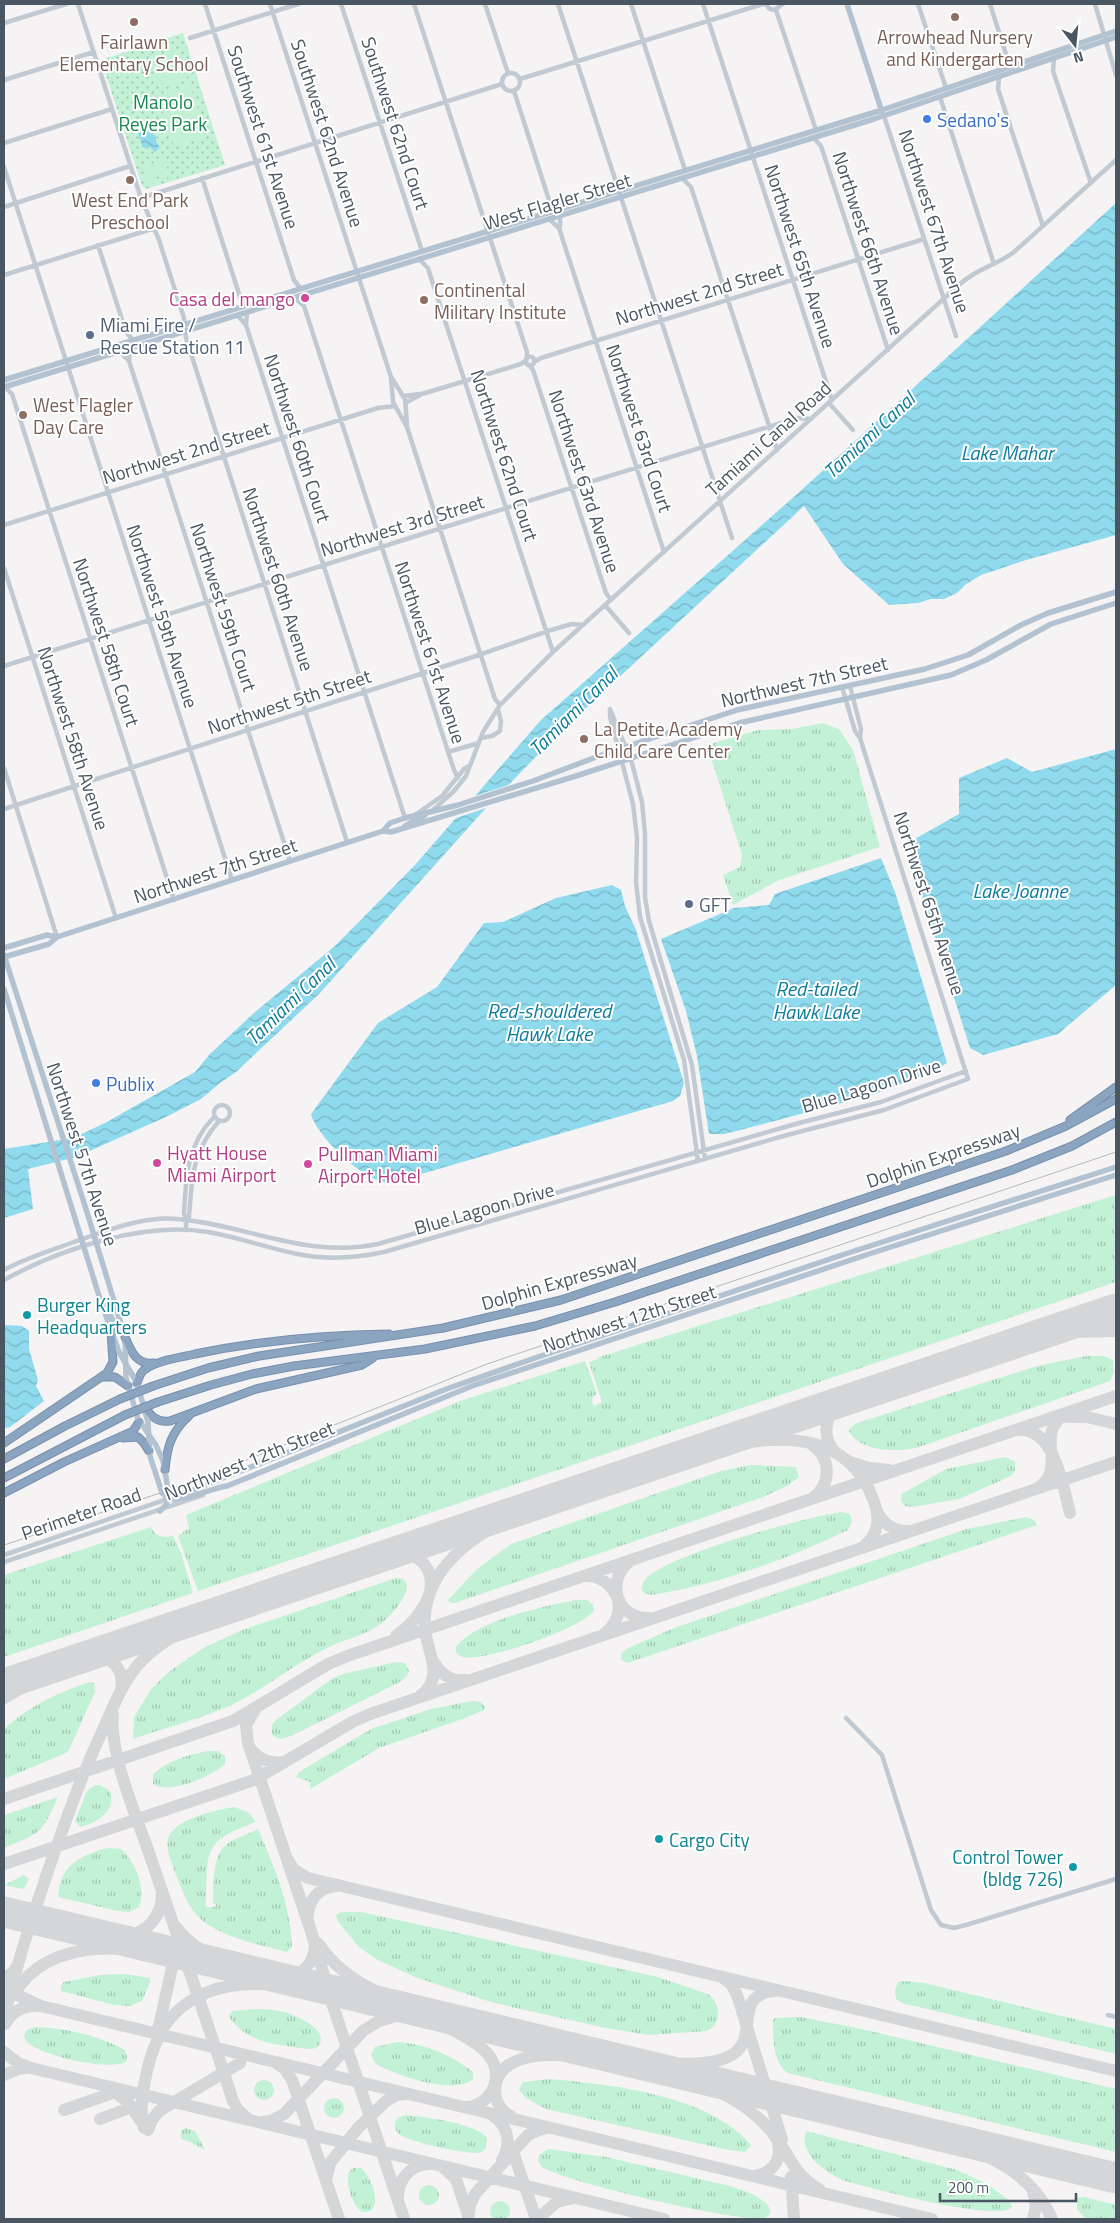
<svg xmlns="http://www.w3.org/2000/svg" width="1120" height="2223" font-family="'Titillium Web',sans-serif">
<defs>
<pattern id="grass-tufts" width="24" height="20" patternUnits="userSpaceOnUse" patternTransform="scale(1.25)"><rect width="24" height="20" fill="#c3f1d5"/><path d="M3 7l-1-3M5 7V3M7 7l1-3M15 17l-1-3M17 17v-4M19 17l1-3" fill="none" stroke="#a0c6b0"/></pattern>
<pattern id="park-dots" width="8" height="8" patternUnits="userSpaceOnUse" patternTransform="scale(1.25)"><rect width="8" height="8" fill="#c3f1d5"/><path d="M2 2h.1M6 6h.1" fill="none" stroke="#a0c6b0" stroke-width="1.8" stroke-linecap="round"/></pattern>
<pattern id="water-waves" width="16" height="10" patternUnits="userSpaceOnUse" patternTransform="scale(1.25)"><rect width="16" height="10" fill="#90daee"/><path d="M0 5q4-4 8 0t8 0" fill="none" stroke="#78b4c4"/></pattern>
</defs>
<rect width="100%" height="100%" fill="#f5f3f3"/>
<path fill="url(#grass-tufts)" d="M823,723L839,729L853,750L880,847L779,880L733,905L723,875L740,867L742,855L707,745L758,730L792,729Z
M1116,1195V1282L198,1591L178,1536L189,1528L186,1515L460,1401L585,1361L597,1394L593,1396L592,1402L594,1406L602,1402L589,1362L599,1359L596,1358Z
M1086,1356H1104L1113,1360L1114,1372L1110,1381L916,1448C896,1452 860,1452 849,1431L851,1427L857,1423L1037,1366Z
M1006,1457L1015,1462V1470L1011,1476L959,1499L912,1507L905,1506L901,1501L902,1494L946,1469Z
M750,1465L796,1467L799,1477L787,1486L763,1497L455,1603H451L448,1600L477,1569L511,1544L721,1471Z
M842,1512L850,1514L852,1522L848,1530C786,1560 719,1584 651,1595L644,1593L641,1588C642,1587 643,1582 644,1581C661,1556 809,1516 842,1512Z
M1026,1517L1034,1520L1037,1525L628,1663L621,1660V1654L626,1649L674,1628L967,1529Z
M151,1527C155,1537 164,1538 173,1536L181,1553L193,1593L4,1657V1575Z
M396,1578H402C417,1587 393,1613 384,1621C368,1635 348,1638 329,1647C292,1665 259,1694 220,1710C192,1721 162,1729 133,1739L134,1717L151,1689L170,1671L205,1647L242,1630Z
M575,1600H587L593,1605L594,1611C580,1629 485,1662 463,1657C462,1657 457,1653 456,1653V1647C477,1620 542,1607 575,1600Z
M396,1662L405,1663L409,1671L406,1677L398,1683L291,1736L280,1739L272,1735V1725L276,1720L333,1678L343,1674Z
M89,1682L94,1683L95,1692L69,1750L66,1753L4,1779V1729C29,1706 57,1693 89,1682Z
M472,1701L481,1702L485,1707L484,1710L465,1718L379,1748L310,1789V1782L296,1777L299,1772L371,1729L431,1709Z
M208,1751H218L225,1756V1764C211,1777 169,1795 153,1784V1774C168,1760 189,1755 208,1751Z
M95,1785H100L110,1791C117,1810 97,1823 80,1827L75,1821L87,1791Z
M58,1797C41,1835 42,1832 4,1848V1815Z
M235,1807L249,1813L256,1822C200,1842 208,1852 206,1907H215L216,1904L213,1903C214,1886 211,1856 227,1844C235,1838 249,1834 258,1829C274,1866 291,1906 292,1947L287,1952C260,1945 230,1939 207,1924C192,1914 184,1896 178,1880C174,1868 165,1852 168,1839C172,1820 217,1809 235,1807Z
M108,1848L121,1849C136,1863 146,1887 139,1907L129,1912L118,1911L58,1897C60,1865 80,1855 108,1848Z
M24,1875L29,1879L25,1887L22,1889L4,1885Z
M341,1912H361L658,1977L710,1995C721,2007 722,2023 707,2031L649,2035L606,2028L494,2003L415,1977L376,1959L359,1947L337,1920L336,1915Z
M124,1974L150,1978V1982L142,2001L130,2006L114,2005L61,1991V1986L64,1982L100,1975Z
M905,1981L924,1983L1116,2029V2054L902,2003L896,1999L895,1990L898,1982Z
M255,2009C270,2009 284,2010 297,2017C306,2021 327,2032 319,2045C317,2048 313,2049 309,2049C280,2045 248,2044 230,2018L229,2015L233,2011Z
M800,2017L857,2028L1116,2089V2152L788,2073C773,2064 773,2036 773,2020L775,2018Z
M35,2027C65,2028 98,2035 125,2050L127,2057L126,2062C109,2071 41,2056 27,2042C26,2041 24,2036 24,2035L27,2030Z
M397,2042C426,2044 450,2054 473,2072V2079C454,2096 394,2075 375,2063L371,2055L375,2047Z
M549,2079C610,2084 709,2095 751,2145L745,2152L729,2150L546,2109L526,2098L519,2090L523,2082Z
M254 2090a10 10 0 1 1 20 0a10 10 0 1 1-20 0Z
M324 2108a10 10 0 1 1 20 0a10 10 0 1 1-20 0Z
M406,2115C424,2117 476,2123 487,2138L486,2148C483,2151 481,2153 476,2153C463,2153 405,2142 397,2132C393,2127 395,2122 398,2118Z
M185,2128L195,2131L205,2150L188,2141L181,2139V2131Z
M806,2131L957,2170L987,2184L1010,2201L1012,2207C998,2223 871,2188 845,2181C827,2173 798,2155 806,2131Z
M548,2149L606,2157L730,2186C744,2191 763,2196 770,2209C770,2213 770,2216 765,2218C740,2223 568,2183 542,2167L538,2161L539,2155Z
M353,2168H361C372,2176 386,2215 362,2212C352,2205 345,2182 349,2172Z
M419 2195a10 10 0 1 1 20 0a10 10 0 1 1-20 0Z
M1084,2197L1116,2205V2219H1086L1077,2209V2198Z
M490 2211a10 10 0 1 1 20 0a10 10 0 1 1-20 0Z"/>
<path fill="url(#park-dots)" d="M183,33L225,165L146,189L142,186L101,60Z"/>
<path fill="#c3f1d5" d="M178,50L188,80L171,85L161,83L154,75L149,60Z
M190,85L207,136L174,147L157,95Z
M164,159L170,177L160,181L154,162Z
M152,163L158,182L148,185L142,166Z"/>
<path fill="url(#water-waves)" d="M144,130L156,136V142L160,147L155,152L150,147L143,148L138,133Z
M1116,203V535L1026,560L981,575L965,585L957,593L944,599H931L918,603L889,605L843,564L804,506L560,732L486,808L319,994L236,1072L220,1083L201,1099L168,1116L76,1157L28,1169L33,1209L4,1218V1149L73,1138L105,1123L195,1072L210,1054L255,1012L335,946L415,865L541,720L796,495Z
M1116,749V985L1058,1034L983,1055L970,1048L910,858L913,840L959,814V778L1007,758L1032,772Z
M881,858L895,892L947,1063L930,1073L872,1095L725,1134H709L697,1056L686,1011L661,939L734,908L769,905L775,894Z
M612,885L621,890L625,906L636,930L684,1083L680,1096L673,1101L397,1181C393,1181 389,1182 385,1182C363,1180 316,1135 311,1114L378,1023L437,987L484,923L503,922L556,898Z
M4,1325L22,1326L29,1331V1349L38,1380L36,1386L44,1401L10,1427L4,1428Z"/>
<path fill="#f5f3f3" d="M512,784L492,806L453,819L471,797Z"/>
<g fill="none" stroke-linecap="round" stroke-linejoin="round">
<path stroke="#d5d6d8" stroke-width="12" d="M968,1358L1071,1332L1116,1331
M1067,1417H1087L1116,1424
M1020,1430C1055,1429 1063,1487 1070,1513
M812,1445C832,1458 831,1484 813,1498
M836,1453C823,1440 823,1419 837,1407C842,1402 851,1399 858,1396
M850,1462L869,1468L889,1470
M647,1467C717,1448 837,1403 873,1499C880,1517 880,1534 863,1547
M1038,1488C1069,1467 1033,1435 1065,1414
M877,1511C883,1524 894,1531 908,1531
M388,1554C402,1552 415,1553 424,1564C444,1589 416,1622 396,1636
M629,1562C605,1581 617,1620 650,1618
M586,1576C600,1576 611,1584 617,1597
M604,1634C616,1625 621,1614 618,1599
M92,1657C113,1657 125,1669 121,1690
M433,1661C440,1673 450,1682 465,1680
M420,1696C446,1677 427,1653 425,1629C423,1606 431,1583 446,1565C482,1521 543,1506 593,1486
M4,1698L35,1680L140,1638
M255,1710L246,1725L248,1743L311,1931L333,2006L404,2219
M113,1714C109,1753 136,1815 149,1853C177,1935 206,2018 233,2101L238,2110L248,2119
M250,1748C259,1760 270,1764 285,1762
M4,1799L233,1721L328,1664L350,1655L1116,1396
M288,1860L294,1870L308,1878L1116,2071
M4,1864L254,1780L354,1721L373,1713L1116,1462
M308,1917C308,1900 319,1887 336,1886
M177,1928C204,1964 255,1969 296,1981
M111,1938C139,1938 161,1924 162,1894
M318,1943C356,2001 431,2008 491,2028
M284,1977C302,1975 314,1964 315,1945
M723,1978L731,1984L737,1995L782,2139
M4,1979L12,1973L18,1965
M4,1989L41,2006L932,2219
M14,1994C58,1921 167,1955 233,1967
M4,2020C15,1967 33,1916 50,1865C66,1820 81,1777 101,1734C114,1706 124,1675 149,1654C187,1621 239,1607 285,1589
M5,2024C12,2012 23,2005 37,2006
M158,2030L176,1950
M562,2045L586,2050
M4,2052L18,2063L31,2068L664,2219
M648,2061C672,2064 719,2069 738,2050C756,2032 735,1994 774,1991
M276,2063L285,2069L292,2080L339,2219
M4,2075L18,2069L27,2068
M112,2090L129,2103L140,2120
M64,2110L121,2090
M492,2115C508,2125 512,2144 502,2160
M512,2117C502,2112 495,2102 495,2090C497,2042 579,2056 610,2060C622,2062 636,2063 647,2066C691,2079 740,2094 770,2130C790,2153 791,2173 820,2190
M100,2119L132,2107
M263,2122L271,2121L284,2114L363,2031L379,2021L406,2013
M900,2126C956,2144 1027,2159 1052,2219
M144,2128C137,2104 148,2059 159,2036C172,2008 200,1991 230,1986C290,1975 441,2010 485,2051C506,2071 495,2104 467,2107
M148,2130L152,2120L159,2111L240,2063
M511,2146L536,2219
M443,2167L456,2179L468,2215
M754,2176C772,2174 782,2160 778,2143
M791,2177L794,2219
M326,2180L330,2163L358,2128L386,2101L397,2095L406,2094
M398,2198C398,2179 410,2165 429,2164
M468,2219L470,2205L475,2194L528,2135L539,2130L548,2128
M537,2219L557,2202L573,2198
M1033,2219L1036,2206L1033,2191"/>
<path stroke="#d5d6d8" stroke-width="31" d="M4,1684L1116,1309
M4,1912L1116,2178"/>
<g stroke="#7690ad" stroke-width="9">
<path id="highway" d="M1070,1120L1116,1087
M125,1337C131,1351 136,1365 154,1363
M102,1377H115L128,1386
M137,1383C139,1378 140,1373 144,1370C158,1360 179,1358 195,1354C261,1340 322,1335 389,1334
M153,1386L208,1368L259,1356L443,1328L561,1300L1006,1151L1066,1126L1116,1099
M158,1402L211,1385L252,1374L294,1366L425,1349L535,1326L615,1302L1012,1170L1072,1146L1116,1122
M144,1406C151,1416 157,1423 170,1421L256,1389L362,1365L373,1358
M123,1438L138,1437L144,1443L149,1451
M4,1443L107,1373L113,1362L111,1331
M4,1459L65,1426L120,1399
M165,1470C167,1447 171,1432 189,1416
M4,1478L125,1415
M4,1493L64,1462L133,1431L139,1422"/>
</g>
<path stroke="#c1cad2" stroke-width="4.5" d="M78,4L140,195L159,240L184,318L186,338L347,842
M205,4L294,280L301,289
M270,4L391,377L393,402L407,427L495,699L500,705
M341,4L422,251
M414,4L527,352V359
M485,4L508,73
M558,4L732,538
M631,4L685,170
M703,4L832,400
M765,4L770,9L774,10L783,4
M918,4L946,88
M990,4L1010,67
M1095,4L1116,75
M776,10L816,130
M4,23L66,4
M190,38L298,4
M1054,59L1053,71L1091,183
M502 82a9 9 0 1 1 18 0a9 9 0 1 1-18 0Z
M999,77L998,89L1043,226
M520,79L763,4
M4,80L94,52
M514,91L549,200L548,213
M940,97L994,264
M884,116L956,336
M814,138L821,146L888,350
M4,143L112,109
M4,167L232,880
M202,178L240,297L249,305
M682,178L691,187L777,450
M141,198L502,84
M549,200L559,209
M4,207L130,166
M549,219L559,228L664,552
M559,228L560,226V216
M98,245L126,332L133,340
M419,259L428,268L433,284L553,652
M4,275L155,228
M295,298L304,306L454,770L458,778
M247,312L246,325L405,818
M237,315L246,325
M120,352L129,361L290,861
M525.5 361a4.5 4.5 0 1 1 9 0a4.5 4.5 0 1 1-9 0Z
M129,361L130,348
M534,362L541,358L924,239
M529,365L533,370L606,593L611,600
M391,377L405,399L407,425
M5,387L12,394L174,900
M403,396L420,394
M405,403L422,394L521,364L526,360
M829,403L853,430
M4,525L378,408L395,406
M4,568L116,918
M605,605L629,633
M4,666L432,531L797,418L811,419
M850,686L861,729L860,738
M610,709L632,763L642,802L645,834V897L649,921L692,1065L705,1159
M610,709V717L633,804L637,838L636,882L640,917L684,1060L698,1161
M481,738L492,736L500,731L501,721L498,709
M448,752L479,743
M4,768L57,937
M4,809L473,657L551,630L572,624L583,625
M433,810L454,791L466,776L483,732L500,705L553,652L960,284C976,269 997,265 1014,252L1116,160
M415,815L442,796L464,769L469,766
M214 1113a8 8 0 1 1 16 0a8 8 0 1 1-16 0Z
M186,1220L189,1217C192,1178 192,1152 219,1121
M186,1230V1220L184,1213C186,1177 187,1144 214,1117
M4,1270C26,1258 50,1251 74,1242C106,1231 142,1216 177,1219C248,1225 305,1259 378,1244L799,1123L881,1102L966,1071
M4,1280C60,1249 144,1221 208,1232C238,1237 267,1248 297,1254C326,1260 356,1258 384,1252L787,1135L884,1110L968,1079L860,738L855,731L842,687
M4,1555L182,1494
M4,1562L203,1495
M846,1718L882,1755L931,1910L941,1925L954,1928L966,1925L1116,1879
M1108,2015L1116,2017"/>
<path stroke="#b3c2d1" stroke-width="5.5" d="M847,4L882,112
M4,380L882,110L1116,31
M4,387L874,119L1116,37
M405,826L425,815
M383,831L390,823L405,818L458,805L533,781L607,753L737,710L925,669L968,655L1021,625L1048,613L1116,592
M4,948L47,935L57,937
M4,955L86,1209L125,1337L126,1378L138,1419L156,1445L163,1461L169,1494L166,1505L160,1511
M4,957L49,944L57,937L383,831L391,832L576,776L739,723L951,675L986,660L1051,624L1116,603
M4,989L100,1299L119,1352L137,1383L148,1422L150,1456L162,1493L169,1499
M101,1300C110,1309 110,1322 121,1328
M169,1486L173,1491L183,1494L449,1388L535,1358L845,1254L1116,1167
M169,1499C189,1501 207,1489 227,1486L472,1386L872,1253L1116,1175"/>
<use href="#highway" stroke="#8ba5c1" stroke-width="7"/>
<path stroke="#b5b8bd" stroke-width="1" d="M4,1545L184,1485L487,1364L1116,1152"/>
<g stroke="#7690ad" stroke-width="9" stroke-linecap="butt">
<path id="highway-bridge" d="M120,1399L153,1386
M125,1415L158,1402"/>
</g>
<use href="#highway-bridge" stroke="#8ba5c1" stroke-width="7"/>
</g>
<g fill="#8d6e63" stroke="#fff" stroke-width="2">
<circle cx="955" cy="17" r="5"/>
<circle cx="134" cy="22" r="5"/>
<circle cx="130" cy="180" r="5"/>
<circle cx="424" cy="300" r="5"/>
<circle cx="23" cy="415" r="5"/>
<circle cx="584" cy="739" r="5"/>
</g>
<g fill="#3f7fe0" stroke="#fff" stroke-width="2">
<circle cx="927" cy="119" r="5"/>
<circle cx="96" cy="1083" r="5"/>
</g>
<g fill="#d1479c" stroke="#fff" stroke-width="2">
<circle cx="305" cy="298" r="5"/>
<circle cx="157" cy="1163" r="5"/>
<circle cx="308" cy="1164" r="5"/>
</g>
<g fill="#5c6f8a" stroke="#fff" stroke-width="2">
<circle cx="90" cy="335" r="5"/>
<circle cx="689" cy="904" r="5"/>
</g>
<g fill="#0f9aa8" stroke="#fff" stroke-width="2">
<circle cx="27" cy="1315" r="5"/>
<circle cx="659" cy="1839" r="5"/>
<circle cx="1073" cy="1867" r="5"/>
</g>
<g text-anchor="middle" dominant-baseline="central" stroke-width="4" stroke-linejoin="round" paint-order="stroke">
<g font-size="19" fill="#785e54" stroke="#fff">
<text x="955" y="36">Arrowhead Nursery<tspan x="955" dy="22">and Kindergarten</tspan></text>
<text x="134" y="41">Fairlawn<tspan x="134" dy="22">Elementary School</tspan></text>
<text x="130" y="199">West End Park<tspan x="130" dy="22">Preschool</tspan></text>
<text x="434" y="289" text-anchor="start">Continental<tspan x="434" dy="22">Military Institute</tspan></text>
<text x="33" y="404" text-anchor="start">West Flagler<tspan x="33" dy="22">Day Care</tspan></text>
<text x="594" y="728" text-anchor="start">La Petite Academy<tspan x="594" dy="22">Child Care Center</tspan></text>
</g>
<g font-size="19" fill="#17864f" stroke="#fff">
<text x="163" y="101">Manolo<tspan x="163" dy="22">Reyes Park</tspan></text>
</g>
<g font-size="19" fill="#366cbe" stroke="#fff" text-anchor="start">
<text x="937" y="119">Sedano's</text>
<text x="106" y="1083">Publix</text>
</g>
<g font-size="19" fill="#4a5661" stroke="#fff">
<text transform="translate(396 123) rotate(72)">Southwest 62nd Court</text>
<text transform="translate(328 133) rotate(72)">Southwest 62nd Avenue</text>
<text transform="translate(264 137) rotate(72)">Southwest 61st Avenue</text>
<text transform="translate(557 201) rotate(-17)">West Flagler Street</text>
<text transform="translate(935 221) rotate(72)">Northwest 67th Avenue</text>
<text transform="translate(869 243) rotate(72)">Northwest 66th Avenue</text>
<text transform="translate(801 256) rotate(72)">Northwest 65th Avenue</text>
<text transform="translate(699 293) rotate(-17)">Northwest 2nd Street</text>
<text transform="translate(640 428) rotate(72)">Northwest 63rd Court</text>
<text transform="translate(298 438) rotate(72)">Northwest 60th Court</text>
<text transform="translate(768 438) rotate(-42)">Tamiami Canal Road</text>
<text transform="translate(186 452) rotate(-17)">Northwest 2nd Street</text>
<text transform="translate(505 455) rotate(72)">Northwest 62nd Court</text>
<text transform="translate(585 481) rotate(72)">Northwest 63rd Avenue</text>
<text transform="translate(402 525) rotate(-17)">Northwest 3rd Street</text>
<text transform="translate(279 579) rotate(72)">Northwest 60th Avenue</text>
<text transform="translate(224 607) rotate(72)">Northwest 59th Court</text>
<text transform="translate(163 616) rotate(72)">Northwest 59th Avenue</text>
<text transform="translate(107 642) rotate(72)">Northwest 58th Court</text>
<text transform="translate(431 652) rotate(72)">Northwest 61st Avenue</text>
<text transform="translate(804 681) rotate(-13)">Northwest 7th Street</text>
<text transform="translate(289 701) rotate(-18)">Northwest 5th Street</text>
<text transform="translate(74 738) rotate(72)">Northwest 58th Avenue</text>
<text transform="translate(215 870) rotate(-18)">Northwest 7th Street</text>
<text transform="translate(930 903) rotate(72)">Northwest 65th Avenue</text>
<text transform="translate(871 1085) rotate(-17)">Blue Lagoon Drive</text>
<text transform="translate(83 1154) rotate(72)">Northwest 57th Avenue</text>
<text transform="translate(943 1155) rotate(-19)">Dolphin Expressway</text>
<text transform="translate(484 1208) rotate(-16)">Blue Lagoon Drive</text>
<text transform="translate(559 1281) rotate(-16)">Dolphin Expressway</text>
<text transform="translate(629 1318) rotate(-18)">Northwest 12th Street</text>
<text transform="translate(249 1460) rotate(-22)">Northwest 12th Street</text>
<text transform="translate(81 1513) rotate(-19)">Perimeter Road</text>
</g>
<g font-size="19" fill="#b23c85" stroke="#fff" text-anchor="start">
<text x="295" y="298" text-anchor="end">Casa del mango</text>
<text x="167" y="1152">Hyatt House<tspan x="167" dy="22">Miami Airport</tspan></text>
<text x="318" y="1153">Pullman Miami<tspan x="318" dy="22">Airport Hotel</tspan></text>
</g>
<g font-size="19" fill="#4e5e75" stroke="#fff" text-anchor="start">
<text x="100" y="324">Miami Fire /<tspan x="100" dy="22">Rescue Station 11</tspan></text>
<text x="699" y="904">GFT</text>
</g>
<g font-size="19" fill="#0d838f" stroke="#fff" text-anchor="start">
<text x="37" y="1304">Burger King<tspan x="37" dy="22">Headquarters</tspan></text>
<text x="669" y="1839">Cargo City</text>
<text x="1063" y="1856" text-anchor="end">Control Tower<tspan x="1063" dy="22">(bldg 726)</tspan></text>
</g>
<g font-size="20" font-style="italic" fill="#0c7c9b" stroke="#fff">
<text transform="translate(869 435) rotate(-43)">Tamiami Canal</text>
<text x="1007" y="452">Lake Mahar</text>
<text transform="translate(573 711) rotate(-45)">Tamiami Canal</text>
<text x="1020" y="890">Lake Joanne</text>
<text x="816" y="988">Red-tailed<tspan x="816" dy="23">Hawk Lake</tspan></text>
<text transform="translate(290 1001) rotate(-44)">Tamiami Canal</text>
<text x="549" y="1010">Red-shouldered<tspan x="549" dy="23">Hawk Lake</tspan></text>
</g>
</g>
<rect width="1120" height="2223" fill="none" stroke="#4a5661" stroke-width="10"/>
<g transform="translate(1075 45) rotate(164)" stroke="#ffffff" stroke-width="4" paint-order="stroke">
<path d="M0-4L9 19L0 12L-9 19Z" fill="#4a5661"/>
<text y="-8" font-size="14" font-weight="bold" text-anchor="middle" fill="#4a5661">N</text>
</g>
<path d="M940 2193v8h136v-8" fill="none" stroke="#4a5661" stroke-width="2.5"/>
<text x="948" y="2193" font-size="15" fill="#4a5661" stroke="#ffffff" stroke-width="4" paint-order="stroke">200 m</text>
</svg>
